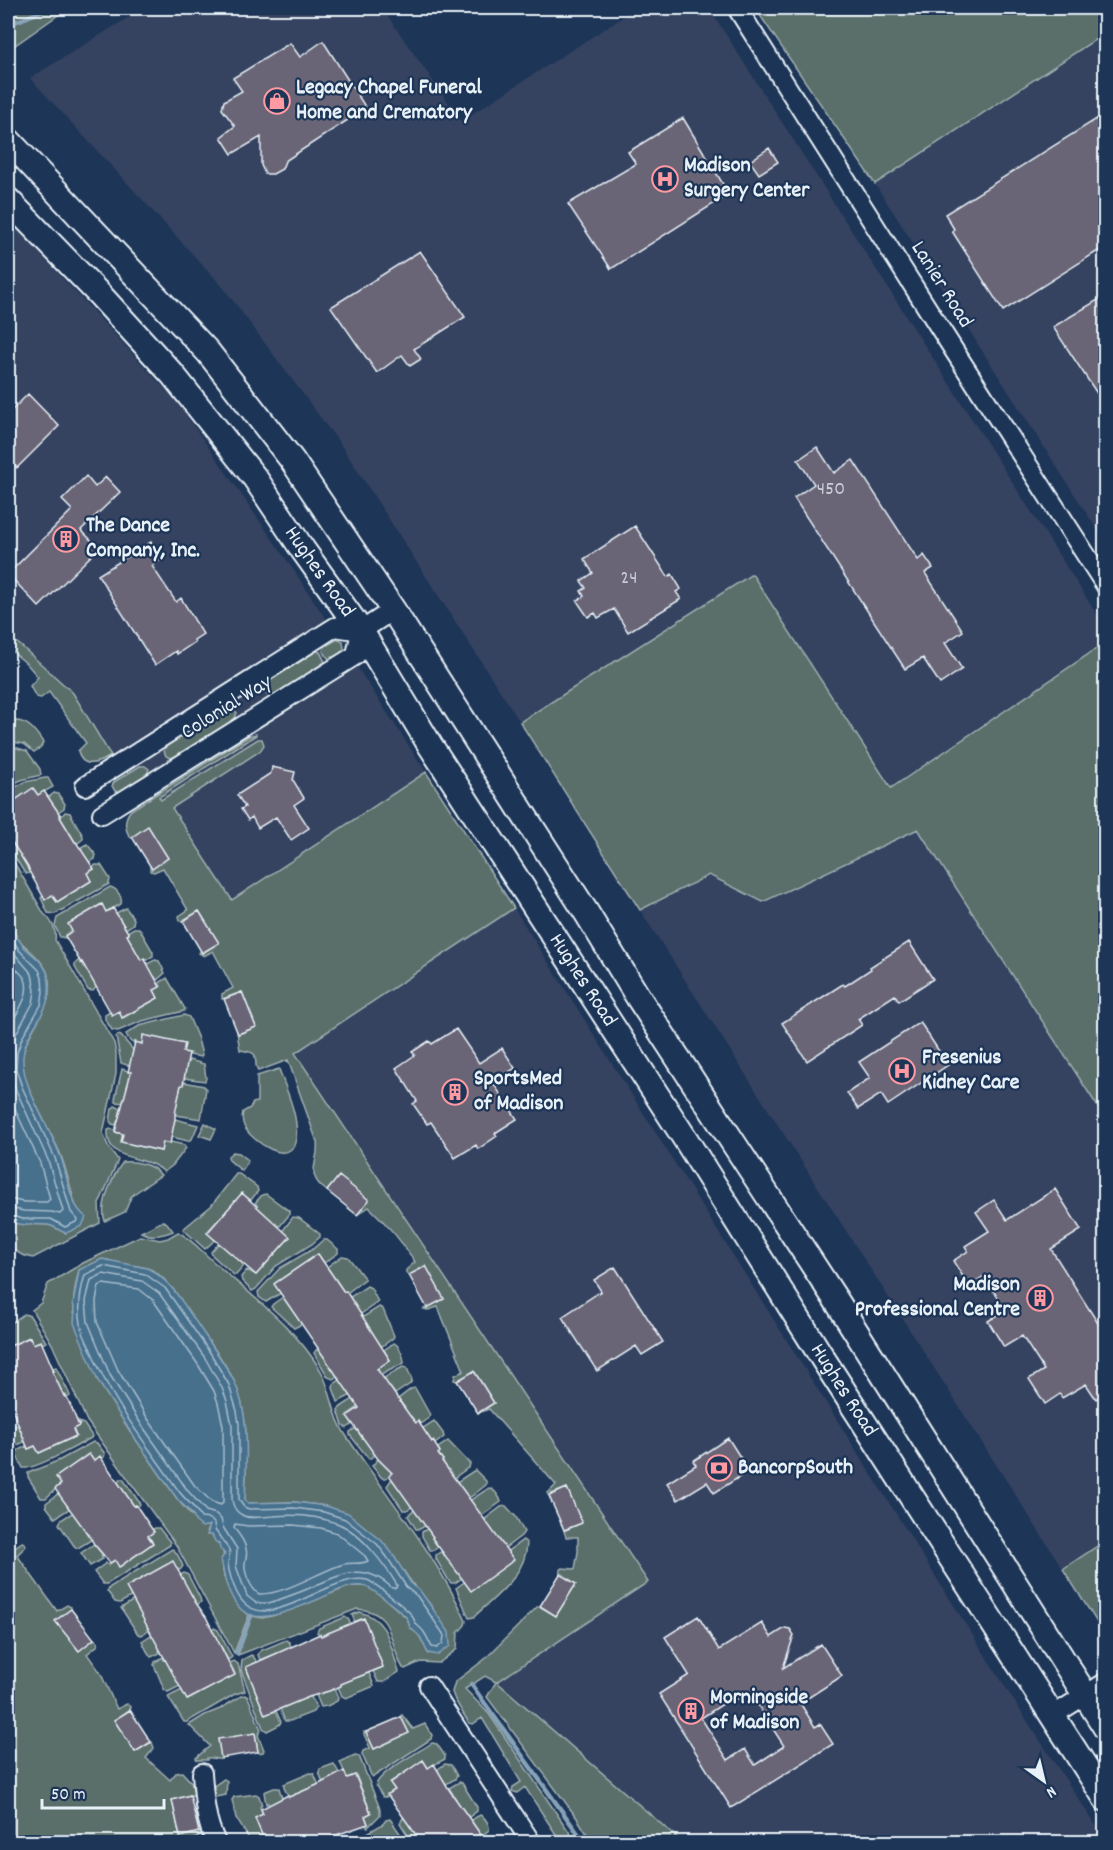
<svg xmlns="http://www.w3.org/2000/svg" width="1113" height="1850" font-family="Dekko,sans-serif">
<rect width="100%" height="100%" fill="#1d3557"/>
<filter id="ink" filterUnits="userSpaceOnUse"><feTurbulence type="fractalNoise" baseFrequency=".0167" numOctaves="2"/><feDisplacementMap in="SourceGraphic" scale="12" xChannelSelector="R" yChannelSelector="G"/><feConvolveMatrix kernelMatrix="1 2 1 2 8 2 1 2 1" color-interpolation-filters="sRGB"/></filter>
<g filter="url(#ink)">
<path fill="#344360" d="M144,8H382L461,121L637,8H709L1105,627V643L890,788L752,574L520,722L341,445L222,286L30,78Z
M1097,39L1105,52V542L875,184Z
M8,219L178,403L295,572L426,772L209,915L73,693L20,645L8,637Z
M918,828L1105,1118V1541L1063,1569L640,910L709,875L763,902Z
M514,908L1018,1707L1105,1839V1842H682L497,1682L648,1582L295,1053Z"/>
<path fill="#5a6e6a" stroke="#a1b0b1" stroke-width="1.5" d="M8,8H68L8,50Z
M755,8H1105V52L1096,39L875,184Z
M752,574L891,788L1105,643V1118L918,829L763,902L709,875L640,910L520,722Z
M8,637L20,645L73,693L111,756C99,763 82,770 78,751L86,743L49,692L41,698L36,697L30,686L38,677L27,664L8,648Z
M338,639L343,641L344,649L339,654L329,659L323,651L324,647Z
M316,651L320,652L325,662L276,694L269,696L263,692L264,687L268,682Z
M232,708L237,713L234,720L176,757L170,758L166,756L164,751L167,745L224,709Z
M15,721C29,721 35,731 43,742L41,747L34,752L24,744L8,741V724Z
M256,734V735L159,797L161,800L258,739H262L264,745L260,751L172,808L232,900L426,772L514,908L295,1053L648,1582L497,1682L682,1842H592L577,1818L487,1697L496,1682L485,1676L465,1689L489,1714L576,1842H561L525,1787L517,1793L512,1791L513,1787L521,1782L482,1718L473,1724L469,1723L455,1700L452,1692L455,1682L485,1659L537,1607L539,1606L556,1616L576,1584L560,1572L562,1568L575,1569L578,1552V1537H566L564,1531L581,1523L567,1488L548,1495V1493L556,1485L489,1409L478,1413L494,1403L474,1371L457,1381L454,1380L455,1375L464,1371L438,1307L428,1310L424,1309L444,1299L426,1266L409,1275L406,1273V1270L415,1262C402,1241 387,1224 369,1207L357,1215L368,1200L339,1177L327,1191C303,1174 320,1163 317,1142L288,1060L258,1071C251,1058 264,1053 240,1050L237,1032L239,1034L256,1027L242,992L222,999V994L233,988L213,951L204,956L199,953L201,950L203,953L218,943L199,911L183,920V922L180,921L179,916L188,910L163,868L154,872L150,871V866L153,868L168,858L147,827L132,838L130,837C124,828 124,818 131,810L249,736Z
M8,745L27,751L40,769L41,775L21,780L8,786V784H9L11,765L8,764Z
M140,766H145L149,769L146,776L120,792L115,791L112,786L114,782Z
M45,778H48L53,787L38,795L33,789L8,805V791L25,782Z
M54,793L58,794L65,804L64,808L58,812L48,798Z
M65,812L70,813L83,836V839L78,843L75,842L60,818Z
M13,844L29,858L24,861L30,873L26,874L24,872L10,849Z
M87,844L96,855L95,859L90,862L75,853L82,849L81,847Z
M8,852L44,914C51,919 57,931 55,940L114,1043L116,1053V1074L103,1133L108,1146L118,1160L99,1204L100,1223L33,1258L22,1255L8,1246V1220C19,1228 34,1223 48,1225C55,1226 59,1231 66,1233L77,1210C71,1191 67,1171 60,1153C51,1132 23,1085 22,1065C21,1031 57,1012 48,975C42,953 13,944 8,921C6,916 8,908 8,903C8,886 8,869 8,852Z
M96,865H101L110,879L109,884L55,914L48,913L41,898L43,896L45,899L52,895L57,902L91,881L87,873L94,869L93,866Z
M110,887C117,888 123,898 121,904L106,912L101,904L69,924L72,931L65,935L67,938L60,937L55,926L57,918Z
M126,908L134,919L133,924L126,929L116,913Z
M134,928H139L153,952V956L145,961L141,960L127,935L128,934L127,932Z
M79,960L81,963L82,962L97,986L93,991L88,990L75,967V964Z
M155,960L159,961L165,973L157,980L155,977L153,978L147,964Z
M167,978L185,1009L184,1011L142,1021L118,1031L112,1030L105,1019V1015L110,1012L112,1015L119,1011L123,1018L158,998L154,990L161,986L159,983Z
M184,1015L189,1017L198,1039L202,1055L201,1057L190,1055V1053L183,1052L184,1044L144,1036L142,1044L134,1042V1044L130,1041L126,1034L139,1026Z
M118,1035L121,1036L134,1051L130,1066L121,1063L116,1037Z
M189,1060L204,1064L206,1078L205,1081L184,1078L186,1063H188Z
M122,1069L131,1072L125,1103L116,1102L115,1099Z
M279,1069C286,1090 299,1116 296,1138C292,1170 250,1140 244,1126C242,1121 242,1116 243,1112L250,1108L253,1103L257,1102V1076Z
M184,1082L204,1086L206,1089L201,1119L176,1115V1113H175L181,1085Z
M115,1106L121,1109L119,1122H117L116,1125L112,1124L110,1121L112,1109Z
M175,1119L198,1125L192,1139L188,1141L172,1137L170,1134Z
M205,1123L216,1129L211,1139L199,1135Z
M111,1129L115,1130V1132L123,1134L122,1142L161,1151L163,1142L170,1144L171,1142L184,1145L186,1148L173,1165L164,1172C148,1154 105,1164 108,1130Z
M233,1152L239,1153L248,1160L242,1171L229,1160L228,1156Z
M123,1162C136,1161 152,1164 161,1175L135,1193L131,1197L125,1212L105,1221C99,1205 113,1175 123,1162Z
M236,1174H239L257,1187L258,1191L251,1200L242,1194L207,1232L215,1240L205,1249L183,1229L211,1206Z
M266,1194L289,1211V1215L280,1226H277L255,1206L257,1205L255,1203L262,1195Z
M293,1217L299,1218L320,1234V1237L312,1244L276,1266L256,1289L252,1291L242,1281L241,1277L247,1270L256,1275L289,1238L284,1232V1229Z
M163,1221L167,1223L173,1231C162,1235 152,1238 141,1232Z
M178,1232C192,1239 204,1254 216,1264C253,1297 296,1328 321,1371C332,1391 332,1415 345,1434C386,1496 436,1553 466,1621L465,1625L458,1633L457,1649L439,1663L420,1662L405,1669L403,1668C388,1644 396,1611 357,1609L238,1655L252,1616L262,1618L272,1616L351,1586H366L377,1592L407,1618L410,1627L419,1635L428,1653L433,1608C423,1595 412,1585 404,1571L326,1506L295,1502L248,1503L245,1500C246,1462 251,1417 234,1381C224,1360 209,1342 196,1323C183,1304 172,1282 152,1270C138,1263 121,1267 107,1260L79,1270C75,1287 73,1296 74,1312L98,1381L130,1431L178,1500L190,1514L205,1526L209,1524L207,1531L214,1538L215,1541C228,1550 222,1558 223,1571C225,1586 236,1608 249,1615L234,1653L176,1545L133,1486L87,1421L52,1344L32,1310L41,1303L48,1284L83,1263L140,1236L160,1240L168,1238Z
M323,1240H327L338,1249V1253L324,1263L318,1254L275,1283L281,1293L266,1302L259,1297L258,1292L280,1268L313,1249Z
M219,1243L228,1251L231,1247L236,1258L243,1264V1267L236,1275H234L212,1255L211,1252Z
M342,1256L348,1257L365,1279L347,1293L344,1292L327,1267Z
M367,1286L371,1288L378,1302L361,1314L359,1312L353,1317L350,1297Z
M283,1297L302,1324L294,1328L271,1307L273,1304Z
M379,1307L383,1309L394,1336L393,1338L381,1347L364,1321L363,1317Z
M24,1314L30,1316L46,1342L42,1344L40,1341L33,1344L29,1337L8,1347V1325Z
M394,1343C399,1345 404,1357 404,1363L377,1377L355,1393L338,1402L333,1388L334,1384L340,1380L347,1389L390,1360L384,1350Z
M317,1349L320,1351L337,1376L333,1379L328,1377L314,1353Z
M56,1367L69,1393L70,1396L67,1398L66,1395L64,1396L52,1371H54L53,1368Z
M403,1367L407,1368L412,1380L410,1384L395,1394L389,1386L347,1415L353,1424L347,1428L343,1426L338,1410C342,1405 348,1403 353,1399C370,1388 385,1376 403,1367Z
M415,1388L430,1415L429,1418L420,1424L416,1423L411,1416L406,1418L405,1408L398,1399L411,1389Z
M434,1421L443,1433L444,1437L435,1444L433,1441L427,1446L423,1428Z
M79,1422L84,1424L92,1436L91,1438C79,1445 34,1470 23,1468L16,1454L17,1451L26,1446L28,1449L35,1446L39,1453L76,1436L73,1429L80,1425Z
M17,1425L18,1427L24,1425L26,1428L20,1430L24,1438L23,1439L24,1442L15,1446L12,1444L8,1435V1430Z
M356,1428L362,1438L368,1434L375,1455L369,1459L350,1435V1432Z
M448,1441L470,1464L469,1467L454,1478L447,1468L442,1471L437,1464L443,1460L438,1453L440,1452L438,1448Z
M93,1442L97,1443L105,1454L104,1457L102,1459L100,1457L94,1461L88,1454L57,1477L61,1484L46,1498H41L28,1477V1473L60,1460Z
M378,1459L379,1460L395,1472L386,1478H382L372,1466Z
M475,1470L486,1481V1485L472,1496L420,1529H416L408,1516L411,1512Z
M120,1479H123L139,1502L140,1504L137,1508L134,1506L117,1483Z
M391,1480H394L412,1507L407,1510H403L387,1486Z
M489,1488C494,1489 500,1497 501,1502L481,1516L432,1538L438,1547L434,1550H430L422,1536V1532Z
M58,1494L73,1503L68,1507L69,1509L55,1518L46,1506V1503Z
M506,1506L516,1517L524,1532L521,1536L505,1548L484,1520L501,1507Z
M72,1513H74L91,1540L78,1548L75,1547L59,1524L61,1520Z
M155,1528H159L170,1542V1545L107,1584H103L94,1572L106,1563L108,1565L115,1560L120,1567L153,1543L148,1536L154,1531L153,1529Z
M523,1540L527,1543C526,1576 495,1596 474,1617L469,1618L456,1588Z
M1105,1541V1635L1063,1569Z
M22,1542L25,1543L26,1546L17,1555L57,1611L67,1605L71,1607V1609L56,1621L78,1650L94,1639L97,1641L98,1645L87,1654L100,1672L117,1709L127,1704L131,1708L115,1721L135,1752L152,1742L154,1748L146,1758L170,1780L176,1773L182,1772L191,1782L194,1792L193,1795L172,1800L180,1836L199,1832L201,1834L190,1842H8V1552Z
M94,1544L103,1555L101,1556L103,1559L90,1566L81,1553Z
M172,1549C178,1552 180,1560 183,1566L181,1569L120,1603L115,1602L107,1591L110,1587Z
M442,1551L448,1561L453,1558L462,1578L455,1583H451L449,1581L436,1559V1555Z
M184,1573L188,1575L200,1598L201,1602L198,1604H195L180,1575Z
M134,1600L149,1627L147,1628L148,1630L142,1635L138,1634L121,1608Z
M359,1612C390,1619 390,1647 399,1672L384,1682H378L373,1671L383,1667L364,1619L355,1622L352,1615Z
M345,1617L349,1620L350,1624L338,1629L332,1637L330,1632L321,1636L317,1632L319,1628Z
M214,1628L218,1630L232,1657L228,1660L222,1648L216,1651L212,1629Z
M159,1633L167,1647L159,1651L160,1653L151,1657L147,1651L142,1641L151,1635L152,1637Z
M286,1640L289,1642L291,1646L288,1647L289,1649L260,1660L258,1655L260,1651Z
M251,1655L253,1656L257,1662L246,1667L265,1714L276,1711L281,1722L279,1725L267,1731L263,1728L241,1670L242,1660Z
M163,1657L164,1660L166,1659L180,1686L168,1692L164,1689L154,1665L155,1662Z
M234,1661L238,1664L245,1691L235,1694L187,1722H184L168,1697L182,1690L188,1700L235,1674L230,1663Z
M356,1672L358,1677L369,1673L374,1686L346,1698L342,1696L338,1687Z
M334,1689L338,1697L337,1701L327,1706L321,1707L316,1695Z
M245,1695L248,1697L261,1730L258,1735L264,1750L263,1752L259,1753L258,1752L255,1733L218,1739L222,1759C216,1760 213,1757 207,1758V1760H197L196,1758L210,1746L189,1725L205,1715L220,1709L241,1696Z
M309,1696L311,1697L316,1707L313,1712L290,1721H285L280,1709Z
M402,1715L413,1729L425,1724L432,1735L431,1739L373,1777L371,1775L362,1754L363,1751L370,1748L364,1734V1732H367L374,1749L409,1733L401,1717Z
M432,1743L437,1744L445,1756V1759L428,1768L423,1761L390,1782L395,1790L386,1797H383L376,1786C377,1773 419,1752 432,1743Z
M355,1755L359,1756L380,1809V1815L368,1827L365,1825L368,1824L365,1816L371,1813L356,1775L347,1778L340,1762Z
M334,1764L339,1773L325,1789L319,1772L320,1769Z
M445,1764L451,1765L457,1776L455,1779L441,1787L438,1769Z
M310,1773L314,1774L318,1783L317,1786L289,1797L284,1788V1784Z
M224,1779L227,1781L226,1795L215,1797L213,1794L214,1786Z
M459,1782L462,1783L477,1807V1811L469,1817L451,1802L456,1799L449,1788Z
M274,1788H279L284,1805H269L268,1803L266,1804L264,1792Z
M256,1794L259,1796L262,1805L260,1807L263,1814L255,1818L265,1842H251L236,1818L232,1800L234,1797Z
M480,1815C485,1817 490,1825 489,1830L481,1836L471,1820Z
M403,1818L406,1819L421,1842H412L400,1823Z
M390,1819L406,1842H352L383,1824L386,1820Z"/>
<path fill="#466f8d" stroke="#87a3b8" stroke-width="1.5" d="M8,921C13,930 18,940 25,948C34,956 45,963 48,976C56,1012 25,1027 23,1057C21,1085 50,1128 60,1155C68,1175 68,1204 86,1217L82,1226L66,1233C59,1231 55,1226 48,1225C34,1223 19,1228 8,1220Z
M102,1259L147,1268C170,1279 182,1302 196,1322C209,1342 223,1360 234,1381C251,1416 246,1462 245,1500L248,1503L295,1502L326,1506L348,1513L381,1540L392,1553L412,1585L421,1592L449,1632L450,1646L438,1655L428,1653C425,1648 423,1642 420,1637C417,1633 413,1631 410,1627C408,1624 409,1621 407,1618C402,1612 370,1586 363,1586C347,1584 333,1593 319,1599C262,1623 233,1633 221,1559L225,1554L220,1549L219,1544L215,1541L212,1535H207L210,1525L202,1527L195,1521L193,1515L178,1500L130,1431L98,1381L74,1323L75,1310L73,1304L79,1270Z"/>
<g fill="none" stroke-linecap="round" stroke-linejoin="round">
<path stroke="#a7bdcd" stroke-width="1.5" d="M8,933L20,951L39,970L42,978L43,992L41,1005L22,1038L17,1053L16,1069L22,1087L55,1158L71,1212L78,1220L76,1222L65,1227L51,1219H23L8,1215
M8,946L32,974L35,991L33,1003L16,1034L10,1050L9,1071L16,1090L48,1160L63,1211L60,1214L52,1212L24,1211L8,1208
M8,961C13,967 22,973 25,979C32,996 14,1016 8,1030
M8,1094L40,1163L50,1199L47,1202H24L8,1199
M103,1266L145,1274L165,1288L211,1354L229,1385L237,1411L239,1424V1500L244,1507L249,1509L294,1508L324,1512L345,1519L377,1544L387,1557L407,1588L417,1596L444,1635L443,1643L437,1648L432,1647C429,1642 427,1636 423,1631C422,1629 419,1627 417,1625C414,1621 413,1616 410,1613C404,1607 374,1582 367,1580C328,1571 260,1645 236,1591C232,1582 229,1573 228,1564C228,1559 230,1557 230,1551L215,1530L214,1523L210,1519L201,1518C197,1508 185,1500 178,1490C147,1445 111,1401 91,1350C87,1342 82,1333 81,1324C78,1307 80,1291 85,1275Z
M103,1274L142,1281L159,1293L205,1358L222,1388L227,1401L232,1425V1500C233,1506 236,1512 242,1515C250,1520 265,1516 274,1516C295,1514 319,1516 339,1524C361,1533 385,1565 397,1585L396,1588H392C365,1562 344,1573 314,1586C299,1593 284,1598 269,1603H256L247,1596L236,1566L237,1549L223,1527L221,1519L216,1514L206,1511L188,1491L141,1424L110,1375L88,1322L86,1301L91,1280Z
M103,1284L139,1289L153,1300L197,1363L214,1391L218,1403L223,1426V1502L221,1505L212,1502L195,1486L148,1419L118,1370L97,1322L96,1301L99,1286Z
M235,1524L248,1526L293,1525L321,1528L337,1533L365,1556L368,1561C361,1565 352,1562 344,1564C319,1571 285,1595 259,1594C251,1589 244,1573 245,1564C245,1558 248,1555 246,1549C245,1541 239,1534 234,1528Z"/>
<path stroke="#87a3b8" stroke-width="4.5" d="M8,25L49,8
M237,1653L251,1616
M471,1684L584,1842"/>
</g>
<path fill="#6a6576" stroke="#e8f1f8" stroke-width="1.5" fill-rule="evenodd" d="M323,41L366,108L285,161L282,169L273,174H265L261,165V137L232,154L221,137L235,126L222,109L224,101L242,91L233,78L290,43L300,57Z
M1106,113V246L1003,311L952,231L954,229L945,214Z
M683,118L729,194L611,269L568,204L636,164L628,152Z
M769,148L778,162L759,174L750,161Z
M420,251L465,317L414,349L421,359L410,366L402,355L377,373L331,307Z
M1106,295V407L1053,327Z
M28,394L59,426L17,468L8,458V414Z
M817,447L834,473L853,460L918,560L924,555L933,568L925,573L963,631L945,643L962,669L940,684L923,658L905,669L794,498L814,484L798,460Z
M86,476L95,487L106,477L120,492L81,530L99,548L39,607L8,574L72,510L62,500Z
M635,526L668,577L672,574L681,589L676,592L681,599L628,632L614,609L598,618L595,613L588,617L577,601L584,596L581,591L586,588L581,581L593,573L584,559Z
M151,542L162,559L152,566L176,602L181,598L203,634L194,640L195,642L177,654L176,651L155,665L98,575Z
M272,767L295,772L293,780L304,798L294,805L309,828L291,840L276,817L258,828L252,817L248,820L241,809L245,807L237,795L271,773Z
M33,788L38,795L44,791L61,816L60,817L75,842H76L94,869L87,873L91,881L57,902L52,895L45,900L28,869H29L8,836V805Z
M148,826L168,858L152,869L132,837Z
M102,904L106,912L113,908L129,934L127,935L141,960L144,958L160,987L154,990L158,998L122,1018L119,1011L112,1015L82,962L81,963L65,936L72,931L68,924Z
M199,911L219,943L202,953L183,921Z
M909,942L933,979L899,1001L895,995L858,1019L862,1025L807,1061L782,1023L843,984L845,986L871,969L870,967Z
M242,992L256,1027L238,1034L224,999Z
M920,1022L948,1065L888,1105L881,1094L858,1109L847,1093L870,1078L859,1062Z
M456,1029L479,1063L502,1048L515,1068L493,1083L517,1119L495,1133L497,1136L478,1149L476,1145L455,1158L431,1122L427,1124L413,1104L417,1101L396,1068L415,1055L412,1052L429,1041L432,1044Z
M143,1035L185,1044L183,1052L189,1053L183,1085H181L175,1113V1119L170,1144L163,1142L161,1151L121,1142L123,1134L115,1132L131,1072H128L135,1042L142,1044Z
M339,1176L369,1200L357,1215L327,1191Z
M1055,1189L1081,1230L1051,1249L1101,1328L1106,1325V1393L1096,1399L1086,1384L1062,1398L1060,1394L1045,1404L1029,1379L1044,1370L1022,1336L1004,1347L988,1321L1006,1310L984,1276L969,1286L953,1261L968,1251L965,1246L989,1231L976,1212L994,1200L1007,1220Z
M242,1193L290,1237L256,1275L207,1233Z
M318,1254L344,1292L346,1291L390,1360L377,1369L410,1416L416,1423L418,1421L432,1442L433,1441L440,1452L438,1454L443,1460L442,1461L514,1560L471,1591L432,1538L433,1537L389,1475L392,1473L378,1459L347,1416L359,1408L274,1284Z
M426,1266L444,1299L427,1308L409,1275Z
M615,1267L663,1342L642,1355L636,1346L597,1371L562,1317L601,1291L594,1280Z
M30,1337L33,1344L41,1341L54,1371H52L64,1396L65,1395L69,1402L79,1426L73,1429L76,1436L39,1453L35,1446L28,1449L8,1399V1347Z
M474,1371L494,1403L478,1413L457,1381Z
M728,1438L749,1471L714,1493L707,1482L678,1500L667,1483L696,1465L693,1461Z
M89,1454L94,1461L100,1456L134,1506L136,1505L154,1532L148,1536L153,1543L119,1567L115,1560L110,1563L94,1544L90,1537L55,1489L61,1484L56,1477Z
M567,1488L582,1523L564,1530L549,1496Z
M173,1561L196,1603L206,1617L235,1675L187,1700L126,1587Z
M560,1574L576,1584L556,1616L540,1606Z
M71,1609L94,1639L79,1651L55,1621Z
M698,1616L719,1650L762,1623L771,1637L785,1628L790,1629L794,1635L783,1668L821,1644L842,1676L800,1703L815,1727L820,1724L833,1744L731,1808L659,1694L689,1675L665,1637ZM732,1698L757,1704L784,1746L755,1765L745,1749L728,1760L701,1718Z
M364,1618L383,1667L341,1684V1686L329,1691L309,1697L265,1715L246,1667L320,1634L321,1636Z
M130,1710L151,1742L135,1752L114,1720Z
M401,1717L409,1733L374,1749L366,1732Z
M255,1733L258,1752L221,1758L218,1739Z
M423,1760L428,1768L434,1764L450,1791L486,1842H421L387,1794L395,1790L390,1783Z
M344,1771L347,1778L355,1775L371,1813L365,1816L368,1824L316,1842H265L255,1818L263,1814L261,1809L288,1795L289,1797L317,1785Z
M190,1795L199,1832L180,1837L172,1800Z"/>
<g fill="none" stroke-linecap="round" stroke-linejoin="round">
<g stroke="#e8f1f8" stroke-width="22">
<path id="minor" d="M737,8L955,352L1106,586
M85,786L335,627L361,631L393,610
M102,814L356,655L361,631
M429,1686L531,1842
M1052,1716L1106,1682
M202,1773C204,1798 205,1820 216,1842"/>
</g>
<g stroke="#e8f1f8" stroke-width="28">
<g id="secondary">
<path d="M8,140L208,352L292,460L393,610L586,912L638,997L836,1300L1106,1728"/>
<path id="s1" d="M8,200L100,295L173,375L255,478L303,550L361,631L430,745L686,1140L825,1362L1106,1799"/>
</g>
</g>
<use href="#minor" stroke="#1d3557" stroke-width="18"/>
<use href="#secondary" stroke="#1d3557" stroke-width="24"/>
</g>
</g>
<defs>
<g id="shop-ring" transform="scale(1.35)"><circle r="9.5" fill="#1d3557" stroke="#ff9aa2" stroke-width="1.5"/><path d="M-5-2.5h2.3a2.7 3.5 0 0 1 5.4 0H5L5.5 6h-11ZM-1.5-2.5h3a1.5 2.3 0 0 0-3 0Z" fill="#ff9aa2"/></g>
<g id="hospital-ring" transform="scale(1.35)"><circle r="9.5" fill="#1d3557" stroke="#ff9aa2" stroke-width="1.5"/><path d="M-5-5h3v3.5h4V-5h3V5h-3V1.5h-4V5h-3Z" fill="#ff9aa2"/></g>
<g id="building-ring" transform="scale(1.35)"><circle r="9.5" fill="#1d3557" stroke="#ff9aa2" stroke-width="1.5"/><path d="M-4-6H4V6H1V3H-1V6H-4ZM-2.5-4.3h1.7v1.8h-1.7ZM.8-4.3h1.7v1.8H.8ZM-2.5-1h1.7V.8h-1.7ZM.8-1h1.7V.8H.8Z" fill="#ff9aa2"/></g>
<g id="bank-ring" transform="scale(1.35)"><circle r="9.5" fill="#1d3557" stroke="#ff9aa2" stroke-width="1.5"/><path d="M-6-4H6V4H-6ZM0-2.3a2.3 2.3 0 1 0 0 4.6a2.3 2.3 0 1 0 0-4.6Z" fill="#ff9aa2"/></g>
</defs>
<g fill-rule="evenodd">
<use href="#shop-ring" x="277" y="101"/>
<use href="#hospital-ring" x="665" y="179"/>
<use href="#building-ring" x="66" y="539"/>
<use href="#hospital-ring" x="902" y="1071"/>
<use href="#building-ring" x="455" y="1092"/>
<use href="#building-ring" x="1040" y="1298"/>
<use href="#bank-ring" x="719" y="1468"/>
<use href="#building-ring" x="691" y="1711"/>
</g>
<g text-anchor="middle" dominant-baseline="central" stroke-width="4.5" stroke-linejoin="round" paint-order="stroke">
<g font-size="20" fill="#c8ced8">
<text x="831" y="490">450</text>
<text x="629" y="579">24</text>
</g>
<g font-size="22" font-weight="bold" fill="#e8f1f8" stroke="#1d3557" text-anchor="start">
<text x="296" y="88">Legacy Chapel Funeral<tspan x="296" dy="25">Home and Crematory</tspan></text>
<text x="684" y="166">Madison<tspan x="684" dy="25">Surgery Center</tspan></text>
<text x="86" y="526">The Dance<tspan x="86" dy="25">Company, Inc.</tspan></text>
<text x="922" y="1058">Fresenius<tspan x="922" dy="25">Kidney Care</tspan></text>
<text x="474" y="1079">SportsMed<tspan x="474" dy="25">of Madison</tspan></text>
<text x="1020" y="1285" text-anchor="end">Madison<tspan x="1020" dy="25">Professional Centre</tspan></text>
<text x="738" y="1468">BancorpSouth</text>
<text x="710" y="1698">Morningside<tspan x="710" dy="25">of Madison</tspan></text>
</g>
<g font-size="22" fill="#e8f1f8" stroke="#1d3557">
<text transform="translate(941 285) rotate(58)">Lanier Road</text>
<text stroke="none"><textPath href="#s1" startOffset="486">Hughes Road</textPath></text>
<text transform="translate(227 708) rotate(-32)">Colonial Way</text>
<text stroke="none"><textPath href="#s1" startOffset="972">Hughes Road</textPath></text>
<text stroke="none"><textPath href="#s1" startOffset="1458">Hughes Road</textPath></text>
</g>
</g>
<rect width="1113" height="1850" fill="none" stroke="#1d3557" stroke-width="30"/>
<rect x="15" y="15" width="1083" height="1820" fill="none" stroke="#e8f1f8" stroke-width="2" filter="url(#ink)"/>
<g transform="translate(1044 1781) rotate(146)" stroke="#1d3557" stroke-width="4.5" paint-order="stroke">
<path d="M0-4.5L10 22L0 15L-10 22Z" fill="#e8f1f8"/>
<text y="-9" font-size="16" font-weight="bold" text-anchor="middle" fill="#e8f1f8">N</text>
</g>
<path d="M42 1799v9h122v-9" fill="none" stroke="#e8f1f8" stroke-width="3"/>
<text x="51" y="1799" font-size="18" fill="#e8f1f8" stroke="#1d3557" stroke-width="4.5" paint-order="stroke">50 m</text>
</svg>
